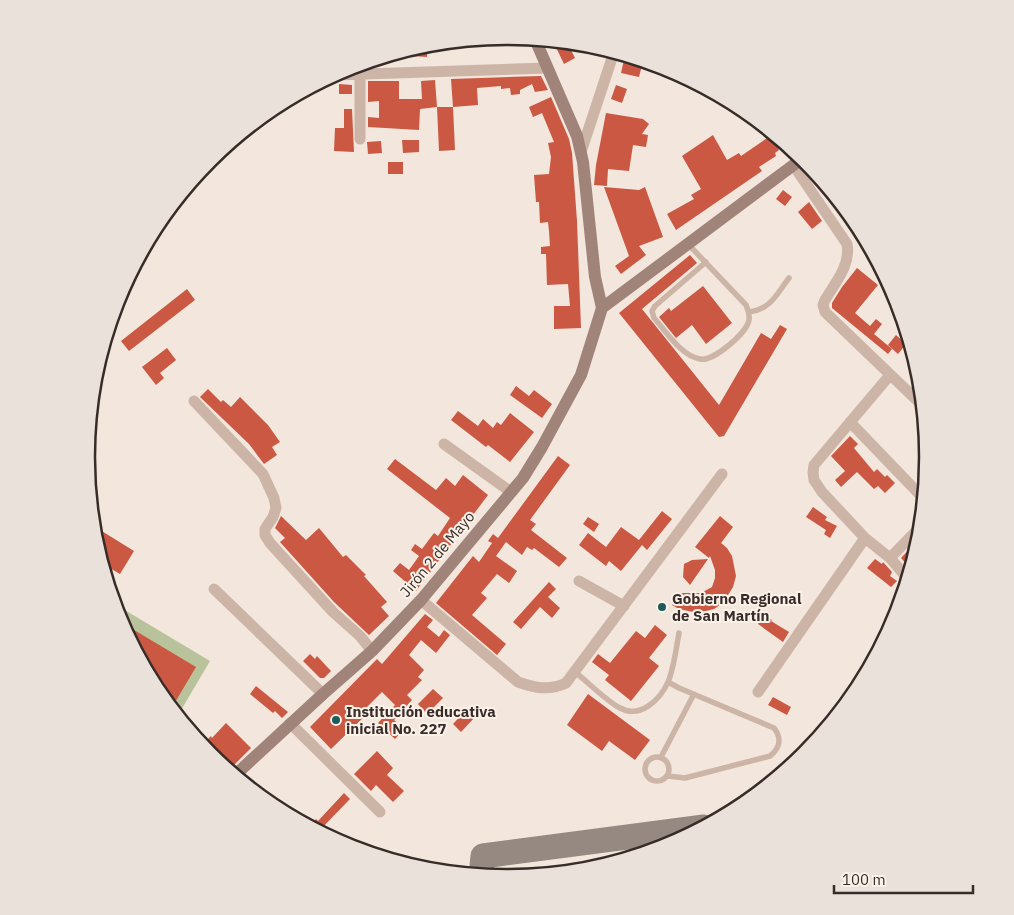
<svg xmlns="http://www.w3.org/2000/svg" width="1014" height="915" font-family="'IBM Plex Sans',sans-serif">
<rect width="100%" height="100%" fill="#f3e6dc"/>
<path fill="#b9c39b" d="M113,603L210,661L177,717L157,691L118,618Z"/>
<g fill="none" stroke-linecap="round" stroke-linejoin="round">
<path stroke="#968982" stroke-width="25" d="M481,876L483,856L704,827"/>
</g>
<path fill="#ca5843" d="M553,41L584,44L571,50L575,58L564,64Z
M428,44L427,57L412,56L413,48Z
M625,55L643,61L639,77L621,73Z
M541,76L548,90L535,92L532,84L520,90V94L511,95L510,88L501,89V86L477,88L478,105L453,107L451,79Z
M435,80L437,107L420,109L419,130L368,127V117L379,118V101L368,102V81H399V99H422L421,81Z
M339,84L352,85V94H339Z
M616,85L627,89L622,103L611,99Z
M551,97L569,139L572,153L577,221L581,328L554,329V306H570L568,284L547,285L546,254H541V247L550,246L549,231L548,222L540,223L539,202H536L534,175L549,174L551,157L548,143L554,142L542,113L533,117L529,107Z
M437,107H453L455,150L439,151Z
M344,109H352L354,152L334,151L335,128H344Z
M606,113L643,119L649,124L642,134L648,135L646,147L633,145L629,171L608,169L607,186L594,185L596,165Z
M713,135L727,160L739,153L741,156L770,136L779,150L775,153L776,156L759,167L762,171L676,230L667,214L694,199L691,195L701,189L682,156Z
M402,140H419V152L403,153Z
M381,141L382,153L368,154L367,142Z
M388,162H403V174H388Z
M604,187L639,190L645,187L663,237L639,246L646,255L621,274L615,266L629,256Z
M783,190L792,197L785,206L776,199Z
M809,202L822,221L812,229L798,212Z
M690,255L697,263L642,309L719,405L761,333L771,339L780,325L787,329L724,436L719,437L619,313Z
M857,268L878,285L855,313L870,326L876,319L882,324L874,334L892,349L888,354L832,308V303L842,287Z
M703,286L732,323L706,344L692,325L676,338L659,317L669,308L671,311Z
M187,289L195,300L129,351L121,341Z
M896,335L906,344L898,354L888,345Z
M167,348L176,360L160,373L164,378L156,385L142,367Z
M516,386L529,396L534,390L552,404L542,418L510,395Z
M208,389L221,402L223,400L231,407L240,397L268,425L280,442L272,447L277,455L264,464L249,444L200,397Z
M458,411L478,426L483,419L493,428L497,422L501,425L510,413L534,432L510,462L488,445L486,447L451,420Z
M850,436L858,444L854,448L874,472L877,469L885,477L887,475L895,483L885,493L878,486L874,489L857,472L841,487L835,480L845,471L831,456Z
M558,456L570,465L530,520L536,524L531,530L567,558L559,567L534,548L532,550L527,547L522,555L506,542L496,556L517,571L509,583L497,574L481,593L487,598L472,615L506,644L497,655L436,603L473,556L479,562L492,543L488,541L493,534L498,538Z
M395,459L436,490L446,478L455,486L463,475L488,495L416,591L393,571L400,563L409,570L419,556L411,550L415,544L422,549L434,533L438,536L450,518L387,469Z
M813,507L827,517L825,520L837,526L830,538L824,534L826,530L806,517Z
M662,511L672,519L647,550L642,545L621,571L609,561L606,566L579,545L588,533L606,547L621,527L639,540Z
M281,516L306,540L319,528L343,557L346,555L366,575L364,576L387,602L381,607L389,616L369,635L334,602L280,542L285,538L275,528Z
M720,516L733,527L721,543L727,548L732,556L736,576L733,587L723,603L714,609L698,613L679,609L672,605L680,593H701L712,587L715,578V570L710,556L709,558L695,547Z
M588,517L599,524L594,532L583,524Z
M92,525L134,551L120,574L101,563L94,539Z
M915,543L918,547L911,569L901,558Z
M708,559L690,585L683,577L684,564L692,560Z
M875,559L882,564L883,562L892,572L890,576L897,581L891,587L867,568Z
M549,582L556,589L548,597L560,608L552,618L540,607L521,629L513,622Z
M425,614L433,620L427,627L439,637L444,630L450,635L436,653L421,640L409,655L424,670L418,677L422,680L407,695L412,700L394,720L404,729L395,739L378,723L395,705L382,692L363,711L367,714L331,749L310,727L377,659L382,664Z
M764,615L772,620L771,621L789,632L783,642L758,624Z
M119,621L196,667L171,709L157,691Z
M655,625L667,635L649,658L659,666L631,701L605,680L609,675L592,662L598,654L610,663L636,631L645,638Z
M310,654L315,659L317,656L331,671L324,678H320L303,661Z
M256,686L288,712L282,718L275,711L273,713L250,694Z
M433,689L443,698L427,714L418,704Z
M588,694L650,740L635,760L609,741L602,751L567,725Z
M773,697L791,707L787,715L768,705Z
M468,708L476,716L461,732L453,724Z
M226,723L251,748L228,771L209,755L201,746L211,736L212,738Z
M377,751L393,768L387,775L404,791L393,802L376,785L371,791L354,774Z
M344,793L350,799L318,832L314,830L310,826L316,819L318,821Z"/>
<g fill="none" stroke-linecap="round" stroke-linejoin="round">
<path stroke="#ccb5a7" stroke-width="5.5" d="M688,244L746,305C748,310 750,314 749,320C747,333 713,362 700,359C681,356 666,331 654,318L652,311L655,306L706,262
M749,312C771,309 776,295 789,278
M575,672C588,682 605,700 620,708C640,719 660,700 668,682C674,668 676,649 679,633
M645 769a12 12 0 1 1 24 0a12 12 0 1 1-24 0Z
M661,757L694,694
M668,776L685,778L770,756C780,748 782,738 774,728L679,688L668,682"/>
<path stroke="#ccb5a7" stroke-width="11" d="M360,74V139
M334,75L546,68
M581,152L614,52
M794,166L847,244C851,265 835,283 825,300L823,305L825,312L923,406
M890,375L814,465L813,473L814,480L822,492L865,538L890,558L908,579
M194,401L263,474L274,498L276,508L273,517L265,529V535L270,543L333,612L360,636L372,651
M850,422L924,499
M444,444L511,492
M890,558L922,525
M579,581L624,606
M214,589L323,694
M421,600L518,682C535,688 549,691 566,683L722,474
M887,628L898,613
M758,692L865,538
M290,723L380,812"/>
<path stroke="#a08379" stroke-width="12" d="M602,308L803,158
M234,776L323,694L372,651L421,600L523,478L542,447L581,375L602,308L595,277L583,162L577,136L535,39"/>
</g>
<g fill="#1c5b5a" stroke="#faf1e9" stroke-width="2">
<circle cx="662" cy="607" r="5"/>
<circle cx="336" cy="720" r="5"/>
</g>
<g text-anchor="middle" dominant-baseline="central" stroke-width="4" stroke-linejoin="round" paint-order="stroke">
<g font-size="15" fill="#382c28" stroke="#faf1e9">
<text transform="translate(437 554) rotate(-50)">Jirón 2 de Mayo</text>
</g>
<g font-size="15" font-weight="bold" fill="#382c28" stroke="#faf1e9" text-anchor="start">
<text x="672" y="598">Gobierno Regional<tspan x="672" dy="17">de San Martín</tspan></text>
<text x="346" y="711">Institución educativa<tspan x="346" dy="17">inicial No. 227</tspan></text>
</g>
</g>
<path d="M0 0H1014V915H0ZM95 457a412 412 0 1 1 824 0a412 412 0 1 1-824 0Z" fill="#eae1da" fill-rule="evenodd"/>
<path fill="none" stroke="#382c28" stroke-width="2.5" d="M95 457a412 412 0 1 1 824 0a412 412 0 1 1-824 0Z"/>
<path d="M834 885v8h139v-8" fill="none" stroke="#382c28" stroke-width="2.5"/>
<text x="842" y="885" font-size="15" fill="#382c28" stroke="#faf1e9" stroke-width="4" paint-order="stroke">100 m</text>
</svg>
